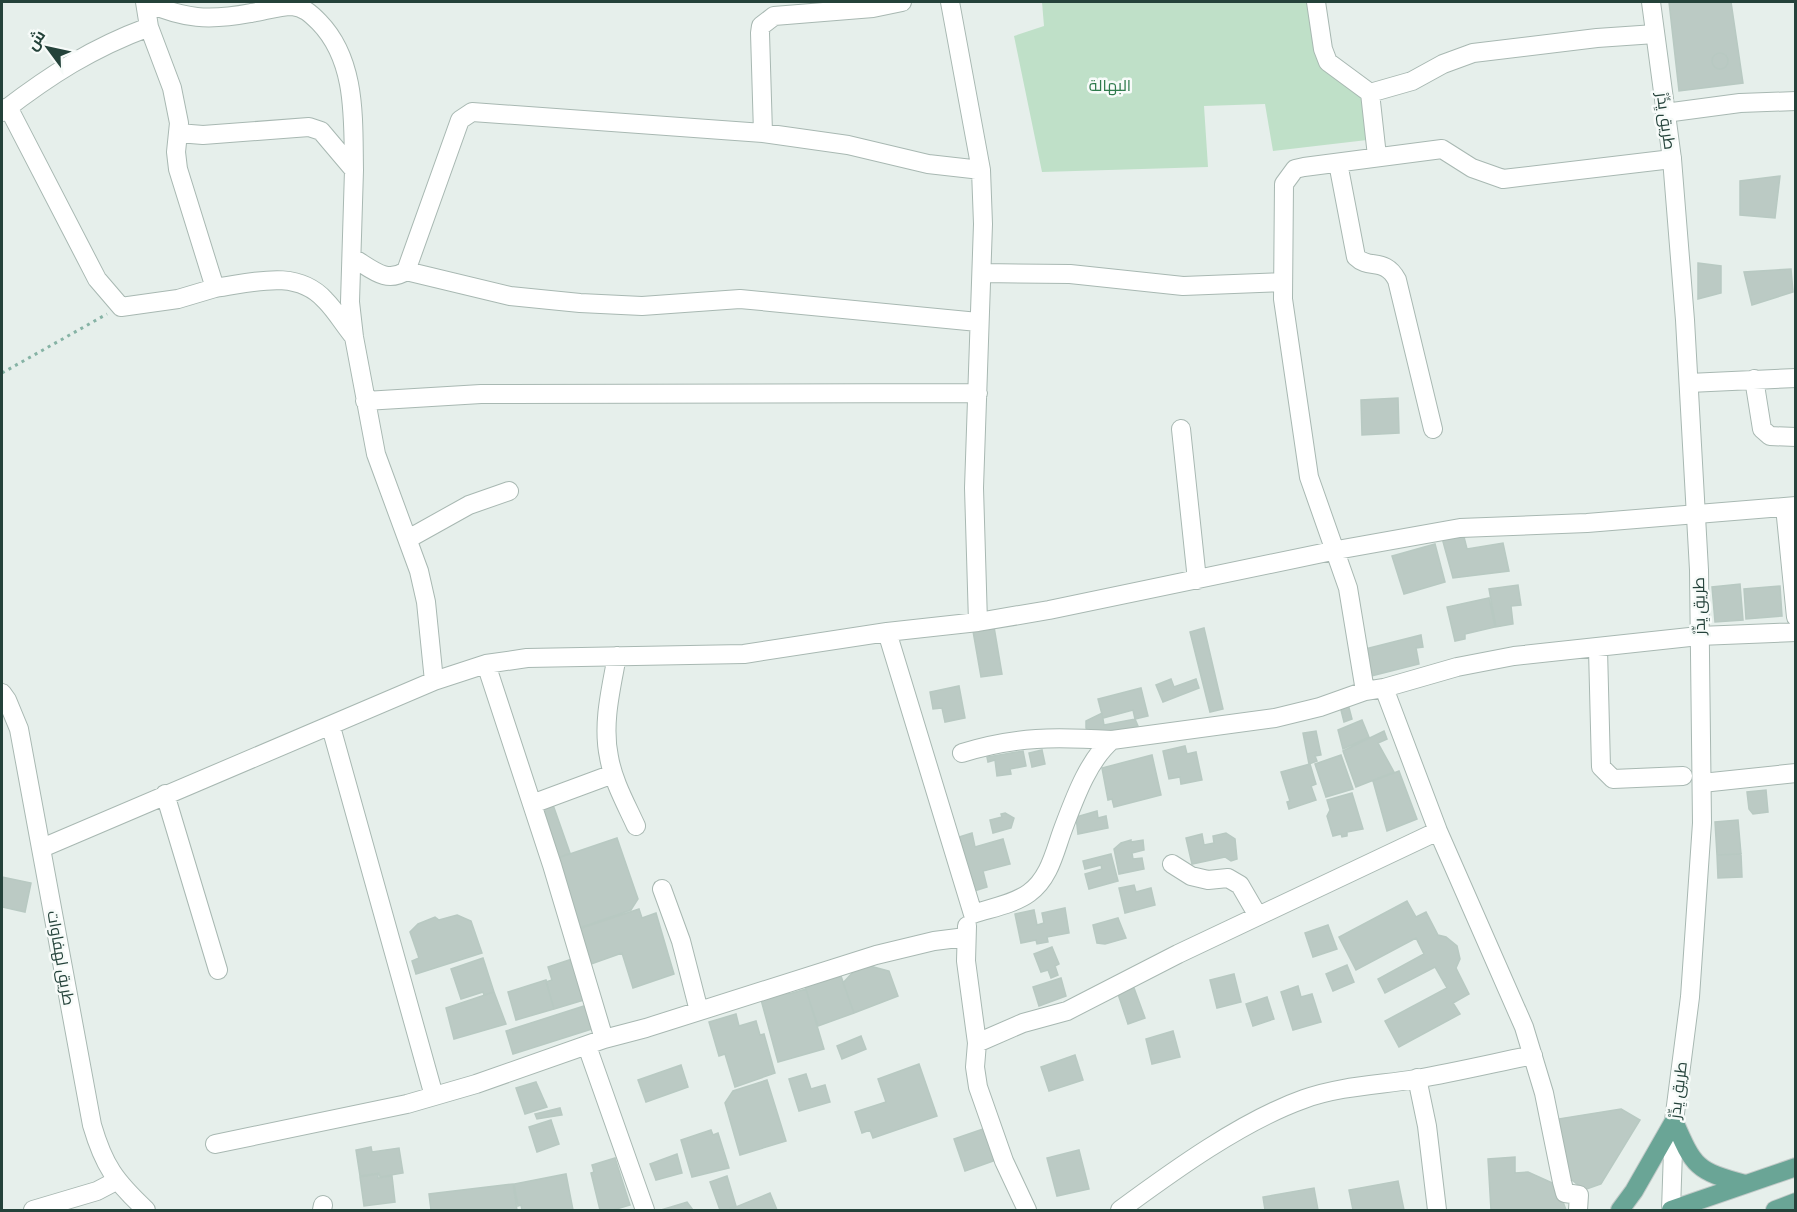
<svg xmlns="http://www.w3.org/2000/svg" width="1797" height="1212" font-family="Figtree,Cairo,sans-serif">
<rect width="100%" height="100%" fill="#e6efeb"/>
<path fill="#bfe0c8" d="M1042,2H1313L1322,52L1360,84L1367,140L1273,151L1265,104L1204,106L1208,167L1042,172L1014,36L1044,26Z"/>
<path fill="#bbcac4" stroke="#b8c9c2" stroke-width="1.5" d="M1669,2H1731L1743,83L1679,91Z
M1712 61a8 8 0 1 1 16 0a8 8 0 1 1-16 0Z
M1780,176L1775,218L1740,215V181Z
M1698,263L1721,266V293L1698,299Z
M1791,269L1793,292L1752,305L1744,272Z
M1398,398L1399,433L1362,435L1361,400Z
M1464,537L1467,549L1503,543L1509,571L1453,578L1442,538Z
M1435,544L1445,582L1404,594L1392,556Z
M1740,584L1743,620L1715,622L1712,587Z
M1518,585L1521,605L1511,606L1513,624L1496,627L1489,589Z
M1780,586L1782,616L1746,619L1744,589Z
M1489,598L1495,627L1465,634V639L1455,641L1447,607Z
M994,627L1002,674L981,677L973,631Z
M1204,628L1223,709L1210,712L1190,632Z
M1421,635L1423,647L1416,648L1419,664L1371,676L1365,649Z
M1171,679L1174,687L1196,679L1199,688L1163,702L1156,685Z
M959,686L965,718L945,722L942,708L933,709L930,692Z
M1141,688L1148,716L1135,719L1133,710L1103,718L1098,699Z
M1348,704L1352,719L1344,722L1340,706Z
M1102,713L1104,725L1135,719L1138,726L1092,737L1086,728V721Z
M1362,720L1369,737L1343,749L1338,730Z
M1316,731L1321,755L1315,756L1317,761L1309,764L1303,733Z
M1384,731L1387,739L1378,743L1394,772L1356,787L1343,751Z
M1185,746L1187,754L1196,752L1202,780L1181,784L1180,777L1169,779L1163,751Z
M1042,750L1045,764L1032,767L1029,753Z
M1023,751L1026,766L1010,769L1011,774L997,776L995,760L988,762L987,757Z
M1152,755L1161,795L1114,807L1112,799L1108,800L1102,768Z
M1341,755L1353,789L1326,797L1315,764Z
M1310,764L1316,784L1311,786L1316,800L1289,809L1287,802L1290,801L1281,772Z
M1399,771L1417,819L1387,831L1373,781Z
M1766,790L1768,812L1753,814L1749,809L1747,792Z
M1352,793L1363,829L1347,832V836L1342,837L1341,834L1333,836L1327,816L1330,810L1327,800Z
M552,802L570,853L558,858L539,806Z
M1097,811L1098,818L1106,816L1108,828L1078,834L1076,817Z
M1005,813L1014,818L1011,828L993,833L990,820L1002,817L1001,814Z
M1738,820L1741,854L1717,855L1715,822Z
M972,833L975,847L1003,839L1010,864L983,871L987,887L971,892L956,838Z
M1226,833L1235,839L1237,859L1231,861L1225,857L1192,864L1186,838L1202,834L1204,845L1214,843L1213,836Z
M617,838L638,899L631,910L579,928L558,858Z
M1131,840V842L1143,840L1144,850L1132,853L1133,859L1142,858L1144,869L1119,874L1114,849L1121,843Z
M1111,854L1118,881L1089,889L1085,874L1102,869L1101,865L1085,869L1083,861Z
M1741,854L1742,877L1718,878L1717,855Z
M2,877L31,883L25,912L2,907Z
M1134,885L1136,892L1151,888L1155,905L1125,913L1119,888Z
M1407,901L1416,917L1426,912L1438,935L1446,937L1457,946L1460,959L1456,968L1469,994L1453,1003L1460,1014L1399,1047L1385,1021L1447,988L1435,967L1385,993L1378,979L1424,954L1416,938L1356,970L1339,937Z
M1065,908L1069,933L1047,937L1048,942L1037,944L1036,940L1021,943L1015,914L1034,910L1037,925L1044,923L1042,913Z
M639,909L642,918L656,913L674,974L633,988L622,953L591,964L579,929Z
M457,915L471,921L482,953L416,974L412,961L419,958L410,932L418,924L435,917L439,920Z
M1118,918L1126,938L1105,944L1097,943L1093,925Z
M1328,925L1337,949L1313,957L1305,933Z
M1052,947L1059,964L1055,966L1058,975L1051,978L1048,970L1041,972L1034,954Z
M483,958L494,992L484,995L483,992L461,999L451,969Z
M572,959L584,1000L554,1009L546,982L552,980L548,967Z
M1347,965L1354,982L1333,991L1326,974Z
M870,966L889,971L898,996L854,1013L843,983L854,971Z
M1234,974L1241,1002L1217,1008L1210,980Z
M828,976H841L854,1013L818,1026L804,984Z
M1061,978L1066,996L1039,1006L1033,987Z
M546,980L554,1009L516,1020L508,992Z
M1298,986L1301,997L1312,994L1321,1022L1293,1030L1281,992Z
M786,988L789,994L806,989L824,1049L778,1062L760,996Z
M1134,988L1145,1018L1128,1024L1118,994Z
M494,992L506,1024L454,1039L446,1008Z
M1267,997L1274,1019L1253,1026L1246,1004Z
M587,1005L595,1028L513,1054L506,1031Z
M736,1014L739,1026L756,1021L760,1035L764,1034L775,1073L735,1087L725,1054L719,1056L709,1022Z
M1173,1031L1180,1057L1152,1064L1146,1039Z
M861,1036L866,1049L842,1059L837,1046Z
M1075,1055L1083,1080L1049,1091L1041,1067Z
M919,1064L937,1116L873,1138L870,1130L862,1133L855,1112L886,1102L878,1079Z
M681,1065L688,1087L646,1102L638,1080Z
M806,1074L811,1089L825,1085L830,1102L799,1111L789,1079Z
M767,1080L786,1141L740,1155L725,1103L733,1091Z
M536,1082L547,1107L525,1114L516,1088Z
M560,1108L562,1115L537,1119L535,1114Z
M1621,1109L1640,1120L1601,1184L1584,1190L1566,1175L1558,1119Z
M551,1120L559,1144L537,1152L529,1127Z
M986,1128L996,1160L965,1171L954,1139Z
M711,1130L713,1135L718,1133L729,1168L692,1177L681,1140Z
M371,1147L372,1152L399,1148L403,1173L380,1177L379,1173L360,1176L356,1150Z
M1079,1150L1089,1189L1057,1196L1047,1158Z
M677,1154L682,1173L656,1180L650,1164Z
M1515,1157V1173L1528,1172L1557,1185L1566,1210H1491L1488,1159Z
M615,1158L630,1205L613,1210H600L591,1173L594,1172L592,1165Z
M378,1174V1178L392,1176L395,1202L364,1206L360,1177Z
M566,1174L573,1210H522L521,1205L518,1206L514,1184Z
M727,1176L736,1206L730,1208L731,1210H720L710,1182Z
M1398,1181L1404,1210H1353L1349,1190Z
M513,1184L517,1210H431L429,1194Z
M1314,1188L1318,1210H1265L1263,1197Z
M770,1193L777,1210H732L731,1209Z
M687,1202L693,1210H661Z"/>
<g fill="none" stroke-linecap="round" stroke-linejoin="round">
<g stroke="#a8b8b2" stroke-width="20">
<path id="minor" d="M145,2L149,27L172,88L179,123L176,152L178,169L215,288C252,283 296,268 325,300C336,311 344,325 354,337
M145,2C185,19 208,21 251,13C264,11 279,6 292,6C304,7 311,14 319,22C357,61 353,120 354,170
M950,2L981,170L983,224L974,488L978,622
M1316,2L1323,49L1328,62L1370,93
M8,107L97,279L121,307L178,299L215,288
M2,112C50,75 92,48 149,27
M1665,113L1740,103L1796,101
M178,133L203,135L309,127L321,131L354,170L350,302L354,337L376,454L419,571L426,602L434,681
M763,133L760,33L761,26L774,16L873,8L902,2
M1377,156L1370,93L1412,81L1443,64L1473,53L1597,38L1655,34
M1672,159L1503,179L1472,168L1442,149L1304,167L1295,169L1284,184L1283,299L1309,477L1348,588L1365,691L1384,688L1457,667L1514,656L1699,636L1796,632
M1338,163L1356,257C1369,270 1385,257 1397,280L1433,429
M353,258C372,269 386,284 406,271L460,120L472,112L763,133L848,145L928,164L981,170
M406,271L510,296L580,303L642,306L740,299L978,322
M982,273L1070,274L1183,286L1283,282
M1754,379L1762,429L1770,436L1796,437
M1689,383L1796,378
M365,401L481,394L978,393
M1181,429L1197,580
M1785,507L1796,617
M408,539L469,505L509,491
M887,632L973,914C991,908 1014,904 1029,893C1050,878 1055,850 1063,829C1074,800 1088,760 1112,740L1275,718L1320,707L1365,691
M1598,649L1601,767L1613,779L1683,776
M617,656C611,689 602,724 609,757C613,781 626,804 636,826
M486,664L552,865L604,1039
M1384,688L1438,831L1524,1027L1544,1093L1562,1182L1565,1193L1579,1195L1578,1210
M331,727L434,1096
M962,753C1017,736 1055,737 1112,740
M1702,783L1796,773
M165,794L218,970
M532,804L613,774
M42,848L434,681L486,664L527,658L744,654L887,632L978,622L1049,610L1337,550L1460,528L1587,523L1796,506
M1172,864L1191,876L1208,880L1228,878L1240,885L1258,916
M662,889L681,941L699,1011
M967,926L966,961L977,1043L975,1067L978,1087L1004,1161L1027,1210
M977,1043L1023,1023L1067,1011L1178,954L1438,831
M587,1046L645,1210
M1417,1078L1427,1126L1437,1210
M215,1144L407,1104L476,1084L604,1039L646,1028L876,955L934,941L966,937
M33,1210L97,1191L116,1181
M322,1210L323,1205
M1120,1210C1173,1171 1242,1121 1304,1099C1340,1086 1379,1085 1416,1079C1456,1072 1494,1063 1533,1055"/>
</g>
<g stroke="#a8b8b2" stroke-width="20">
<path id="tertiary" d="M1651,2L1672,159L1685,320L1699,570L1702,823L1690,997L1674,1121L1671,1210
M2,693L7,700L19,729L92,1125C104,1166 115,1181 146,1210"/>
</g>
<g stroke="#c2cac8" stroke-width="20">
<path id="primary" d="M1674,1121C1694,1167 1696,1171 1745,1184
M1620,1210L1634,1191L1674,1121
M1671,1210L1796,1167
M1775,1210L1796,1202"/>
</g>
<path stroke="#86b3a5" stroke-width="3" stroke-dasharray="3 4.5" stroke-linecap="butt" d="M2,373L107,314"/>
<use href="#minor" stroke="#fff" stroke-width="18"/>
<use href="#tertiary" stroke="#fff" stroke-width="18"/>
<use href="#primary" stroke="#6aa596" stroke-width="18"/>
</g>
<g text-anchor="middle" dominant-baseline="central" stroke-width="5" stroke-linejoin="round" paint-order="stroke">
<g font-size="16" fill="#2d7a4b" stroke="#f7fbf9">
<text x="1110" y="85">البهالة</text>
</g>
<g font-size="16" fill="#24423a" stroke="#f7fbf9">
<text transform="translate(1666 121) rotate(82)">طريق يِدِّرْ</text>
<text transform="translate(1699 606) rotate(-91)">طريق يِدِّرْ</text>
<text transform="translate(61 958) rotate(80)">طريق لهفاوات</text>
<text transform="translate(1678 1090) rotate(-83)">طريق يِدِّرْ</text>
</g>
</g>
<rect width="1797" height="1212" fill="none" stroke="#24423a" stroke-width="6"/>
<g transform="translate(48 48) rotate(303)" stroke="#f7fbf9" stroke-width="4.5" paint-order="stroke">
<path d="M0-4.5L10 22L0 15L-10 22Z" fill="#24423a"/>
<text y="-9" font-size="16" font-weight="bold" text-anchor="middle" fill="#24423a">ش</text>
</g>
</svg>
